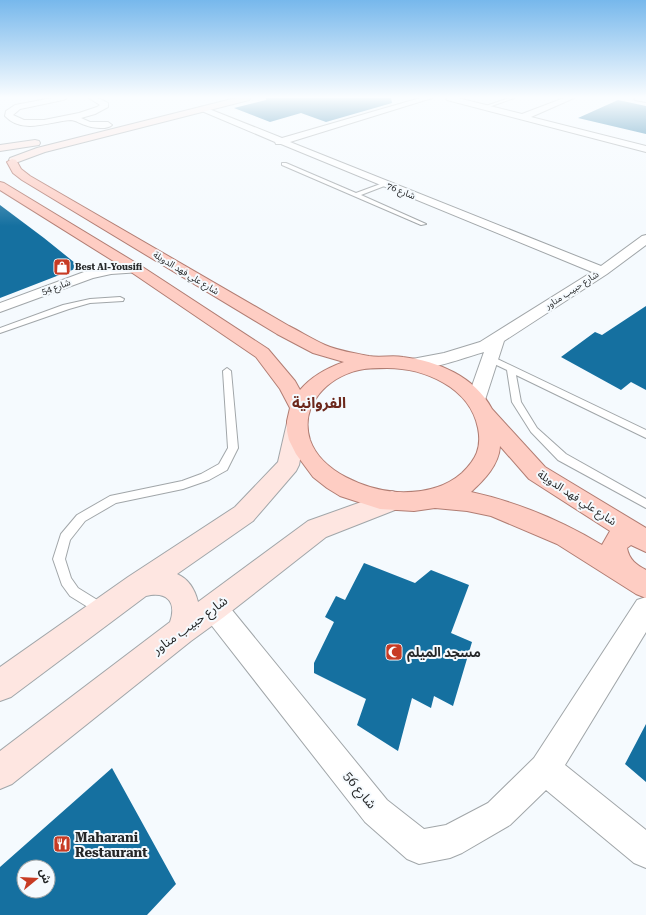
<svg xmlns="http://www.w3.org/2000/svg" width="646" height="915" font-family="'Roboto Serif','Noto Sans Arabic',serif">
<rect width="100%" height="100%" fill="#f5fafe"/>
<path fill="#1570a0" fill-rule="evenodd" d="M266,98H391L392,103L326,122L301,113L270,122L234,108L266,100Z
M618,100L646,106V134L578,118Z
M0,205L44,238L80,267L0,298Z
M646,306V390L631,382L621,390L561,357L595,332L602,335Z
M364,563L415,583L431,570L469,585L451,633L472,642L453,706L434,696L431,708L412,698L398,751L357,725L366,699L314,673V663L334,622L325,617L336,596L345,600Z
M646,724V782L625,764Z
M112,768L176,884L147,915H0V867ZM24,867H48V891H24Z"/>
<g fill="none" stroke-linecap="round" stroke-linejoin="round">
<g stroke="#a1a6a9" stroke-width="2">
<path id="lane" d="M509,98H514L486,108L483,107Z
M282,163H286L356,193L383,183H387V185L361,195L426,224L421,225L282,165Z
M120,297L124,299L123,301L90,303L69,309L0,333V328L63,305L90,299Z
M491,356L646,430V438L516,375L521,402L537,428L566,454L646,499V508L558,460L531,432L512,402L507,370L488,361L487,359L488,357Z
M227,368L231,371L238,448L227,470L209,480L183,489L116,503L85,521L70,540L65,559L71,578L78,588L107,606L109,610L107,614L103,616L99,614L70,596L62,585L53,559L61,534L77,515L110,496L182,481L201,474L219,464L228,448L223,371Z"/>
</g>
<g stroke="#a1a6a9" stroke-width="2">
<path id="street" d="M52,98H67L63,100L20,109L13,115L24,120H44L79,113L97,107L100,105L89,98H98L108,103V107L95,114L81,118L90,122H108L112,125C107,130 92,128 85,125C81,124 75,120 71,120C50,121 23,135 5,116L6,111L15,105Z
M420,98H432L290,142L601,266L642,236L646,235V245L607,274L504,341L485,400L482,404L476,406L470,404L467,400L484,352C466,357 425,373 407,368L405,364L407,360L444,353L480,342L592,272L281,144H276L275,142L197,109L201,107H204L282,138Z
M446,98H458L522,114L564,98H574L531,117L646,146V152L447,100Z
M634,98H646V102L635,100Z
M136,265L141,266L143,269L141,272L111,274L93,278L0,312V303L84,272L111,266Z
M214,596L223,599L387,800L424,829L446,825L488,803L534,758L637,600L646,597V632L565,765L646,830V868L634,863L546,790L510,825L462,853L450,858L419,864L407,859L365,822L205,617L201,608L205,599Z"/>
</g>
<g stroke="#a1a6a9" stroke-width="2">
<path id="secondary" d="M236,98H250L249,100L45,152L18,162L14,163L9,160L10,158L37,148Z
M35,140L39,141L40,143L39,145L0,151V145Z
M297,416L304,418L307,423L299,465L296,471L253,521L177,574C189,579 195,590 198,602L308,521L392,491L400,494L404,501L400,508L326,537L224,617L191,641L12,784L0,789V751L170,622C177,602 167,591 146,596L11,697L0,701V667L128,577L235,507L278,462L287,423L290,418Z"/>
</g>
<g stroke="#b17d73" stroke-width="2">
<path id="primary" d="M12,159L16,160L21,169L30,176L289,326C301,332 312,339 325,345C338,351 355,353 369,356C380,358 392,355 403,357C438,361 475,377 492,409L545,467L646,528V552L631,545L627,548C629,560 637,565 646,570V598L636,594L557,544L491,516L467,511L435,508L414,511L380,509L340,496L327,488L313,477L296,454L289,440L287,431V421L290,408L280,389L256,357L131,272L0,190V182L4,183L141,266L268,349L295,381L300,390C312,376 327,368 344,362L313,353L277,334L22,180L13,173L7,162ZM387,368C424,368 470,387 478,428C482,448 476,459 462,473C444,489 420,493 397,492C366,490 321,472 310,440C299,405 328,377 359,370C368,368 377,368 387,368ZM500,446L529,479L610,531L602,545C562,521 517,502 471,492C484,480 499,465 500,446Z"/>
</g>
<use href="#lane" fill="#fff" fill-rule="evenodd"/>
<use href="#street" fill="#fff" fill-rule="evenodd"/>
<use href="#secondary" fill="#fee6e1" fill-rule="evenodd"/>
<use href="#primary" fill="#fecdc3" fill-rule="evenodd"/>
</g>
<linearGradient id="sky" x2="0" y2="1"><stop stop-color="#77b8ec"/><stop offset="0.43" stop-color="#fafdff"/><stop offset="1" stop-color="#fafdff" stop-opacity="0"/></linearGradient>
<rect width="646" height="226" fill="url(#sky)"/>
<defs>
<g id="shop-square" transform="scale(0.9)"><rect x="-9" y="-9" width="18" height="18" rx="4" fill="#c73b24" stroke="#f5fafe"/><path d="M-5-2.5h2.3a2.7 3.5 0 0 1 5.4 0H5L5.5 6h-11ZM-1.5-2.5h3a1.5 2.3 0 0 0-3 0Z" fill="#fff"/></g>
<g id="mosque-square" transform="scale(0.9)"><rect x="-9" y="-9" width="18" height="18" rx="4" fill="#c73b24" stroke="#f5fafe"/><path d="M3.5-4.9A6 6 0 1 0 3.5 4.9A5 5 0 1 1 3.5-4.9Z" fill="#fff"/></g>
<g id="restaurant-square" transform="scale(0.9)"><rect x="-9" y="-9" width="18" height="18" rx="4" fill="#c73b24" stroke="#f5fafe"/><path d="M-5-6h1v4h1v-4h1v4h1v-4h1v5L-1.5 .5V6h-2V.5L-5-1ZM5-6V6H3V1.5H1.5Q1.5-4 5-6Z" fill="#fff"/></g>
</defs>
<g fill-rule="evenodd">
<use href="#shop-square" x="62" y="267"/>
<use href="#mosque-square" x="394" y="652"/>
<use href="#restaurant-square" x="62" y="844"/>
</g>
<g text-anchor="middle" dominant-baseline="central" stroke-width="4" stroke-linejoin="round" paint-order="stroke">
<g font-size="9" fill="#252728" stroke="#f5fafe">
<text transform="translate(401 191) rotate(22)">شارع 76</text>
<text transform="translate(186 273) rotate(31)">شارع علي فهد الدويلة</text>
<text transform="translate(56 287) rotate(-20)">شارع 54</text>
<text transform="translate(572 290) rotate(-33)">شارع حبيب مناور</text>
</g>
<g font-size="9" font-weight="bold" fill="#252728" stroke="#f5fafe" text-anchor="start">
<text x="75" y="267">Best Al-Yousifi</text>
</g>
<g font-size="11" fill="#252728" stroke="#f5fafe">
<text transform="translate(577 498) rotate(33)">شارع علي فهد الدويلة</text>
</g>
<g font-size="13" fill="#252728" stroke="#f5fafe">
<text transform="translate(190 625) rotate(-36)">شارع حبيب مناور</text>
<text transform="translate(360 790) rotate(51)">شارع 56</text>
</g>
<g font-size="13" font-weight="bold" fill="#252728" stroke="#f5fafe" text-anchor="start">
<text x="407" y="652">مسجد الميلم</text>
<text x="75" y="837">Maharani<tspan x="75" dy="15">Restaurant</tspan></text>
</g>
<g font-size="15" font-weight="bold" fill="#6c281c" stroke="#f5fafe">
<text x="319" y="403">الفروانية</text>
</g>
</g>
<g transform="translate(36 879) rotate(72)"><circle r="19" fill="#f5fafe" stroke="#a2a6a8"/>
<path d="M0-3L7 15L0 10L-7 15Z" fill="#c73b24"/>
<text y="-6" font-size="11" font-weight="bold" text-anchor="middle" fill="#252728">ش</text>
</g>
</svg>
